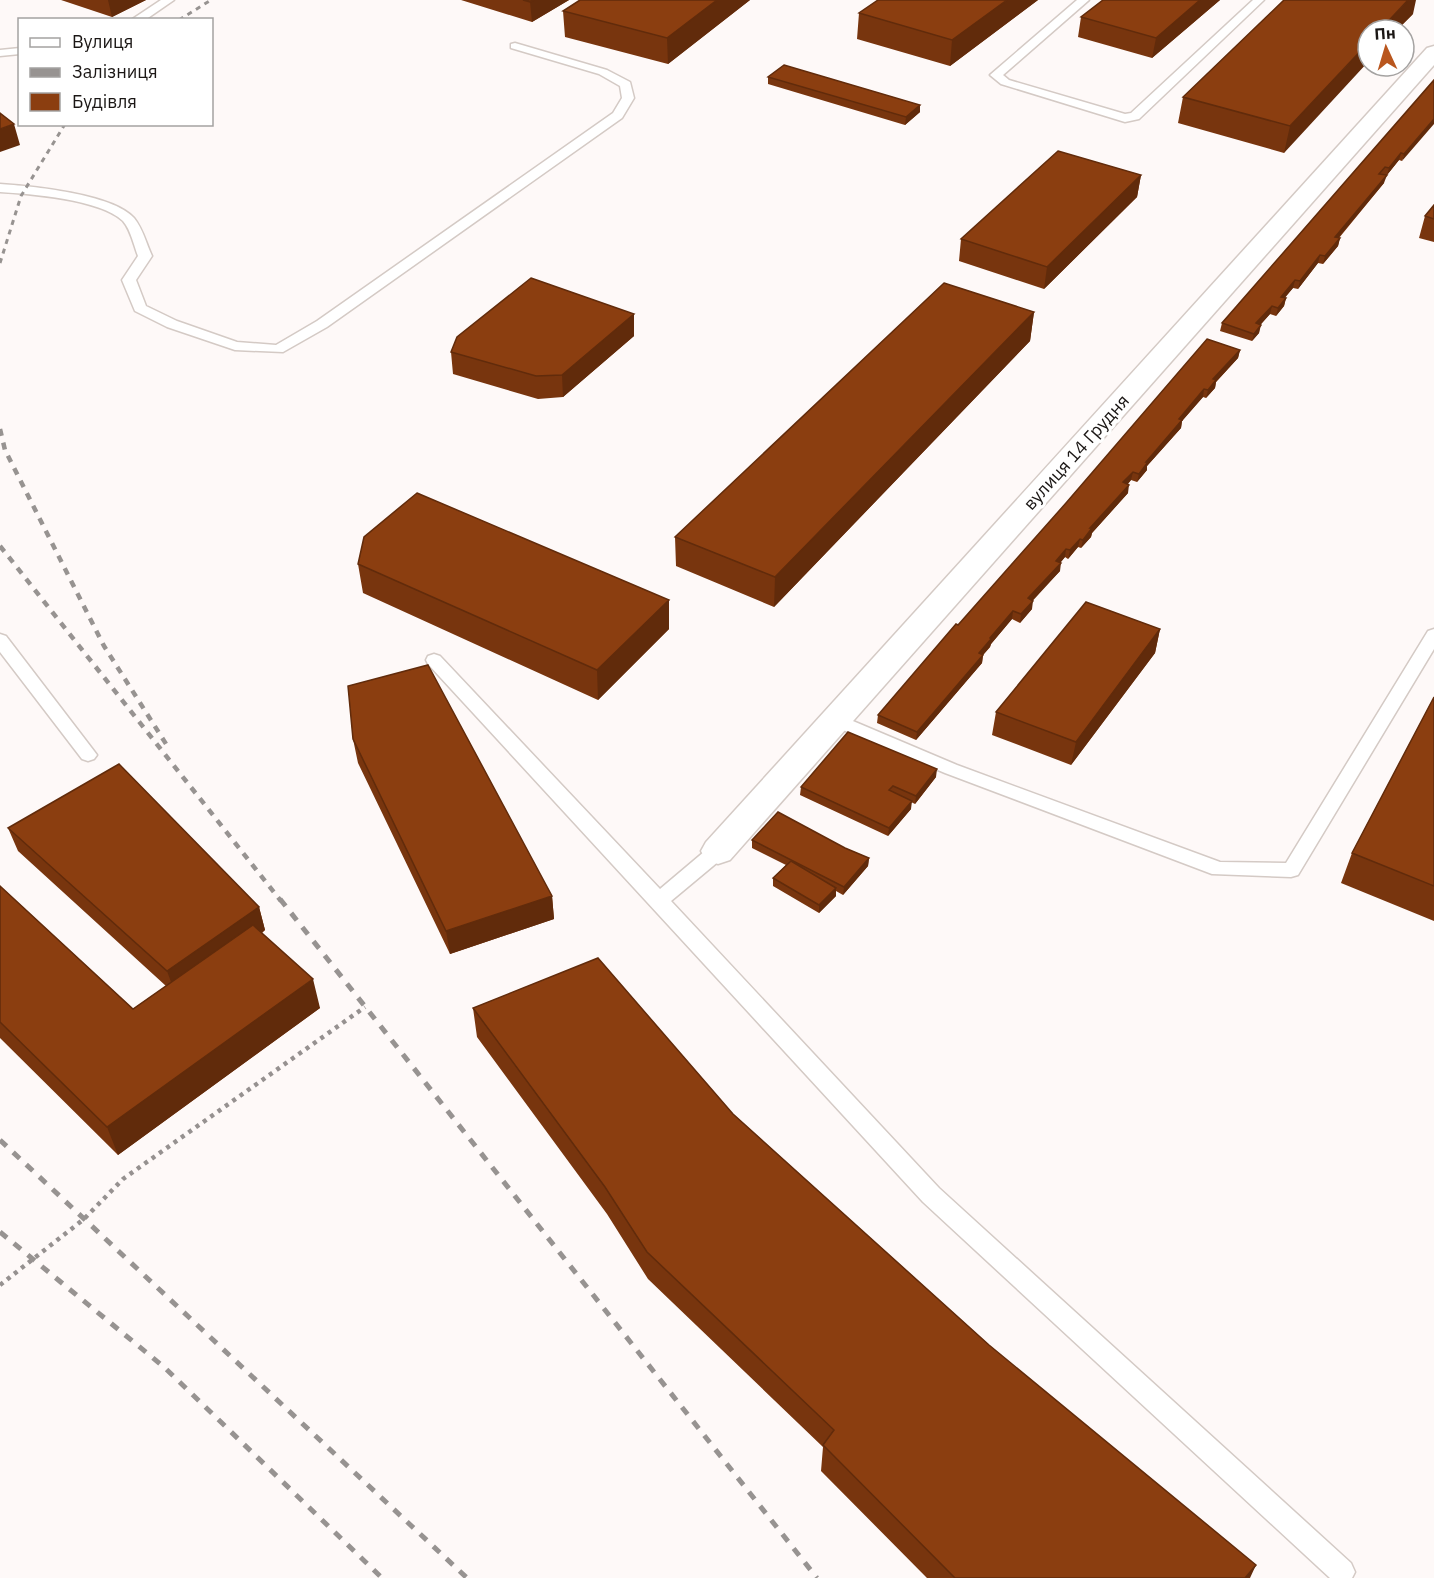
<svg xmlns="http://www.w3.org/2000/svg" width="1434" height="1578" font-family="'IBM Plex Sans',sans-serif">
<rect width="100%" height="100%" fill="#fef9f8"/>
<g fill="none" stroke-linecap="round" stroke-linejoin="round">
<g stroke="#d4cac5" stroke-width="3">
<path id="service" d="M161,0H174L145,20H131Z
M1077,0H1089L1003,75L1009,80L1125,114L1131,113L1253,0H1264L1139,119L1125,122L1001,84L990,75Z
M515,43L607,70L630,82L634,98L622,118L327,327L283,352L235,350L167,327L135,311L122,280L138,256C134,246 131,230 123,221C100,199 31,194 0,192V184C31,186 113,194 134,218C143,229 146,243 152,256L136,280L146,306L177,321L237,342L276,345L317,321L613,113L622,98L620,86L599,74L511,48V44Z
M20,48V54L0,56V50Z
M1434,629V649L1298,875L1291,877L1212,874L945,773L829,724L826,720L829,716H841L957,765L1220,862L1286,863L1428,631Z
M0,634L6,636L94,751L97,755L94,759L88,761L82,759L0,652Z
M434,654L440,656L660,889L711,846L718,844L725,846L727,851L725,856L671,901L939,1188L1351,1563L1355,1572L1352,1578H1330L923,1202L428,664L426,660L428,656Z"/>
</g>
<g stroke="#d4cac5" stroke-width="3">
<path id="minor" d="M1434,46V65L730,860L718,864L706,860L701,851L706,842L1427,48Z"/>
</g>
<path stroke="#969190" stroke-width="4.5" stroke-dasharray="4 5" stroke-linecap="butt" d="M0,1285L84,1219L123,1179L365,1007"/>
<use href="#service" fill="#fff" fill-rule="evenodd"/>
<use href="#minor" fill="#fff" fill-rule="evenodd"/>
<path stroke="#979391" stroke-width="3" stroke-dasharray="5 5" stroke-linecap="butt" d="M179,20L211,0
M0,263L21,196L65,124"/>
<path stroke="#979391" stroke-width="4.5" stroke-dasharray="7 7" stroke-linecap="butt" d="M0,429L5,450L104,646L168,747
M0,546L281,901"/>
<path stroke="#979391" stroke-width="5" stroke-dasharray="9 9" stroke-linecap="butt" d="M280,899L817,1578
M0,1140L467,1578
M0,1232L164,1367L382,1578"/>
</g>
<path fill="#78350e" d="M61,0H146L112,17Z
M461,0H569L532,22Z
M750,0L668,64L565,37L563,11Z
M1038,0L950,66L857,39L859,13Z
M1103,0H1220L1152,58L1078,37L1081,17Z
M1413,14L1397,30H1368L1284,153L1178,123L1183,97Z
M768,77L920,105V112L905,125L768,84Z
M1434,80L1402,161L1399,160L1387,175H1383L1384,183L1339,238H1340L1338,246L1323,264L1318,263L1298,289L1293,288L1284,298H1286L1284,306L1276,316L1270,314L1260,325L1259,333L1252,341L1220,331L1222,323Z
M1141,175L1137,197L1044,289L959,261L961,239Z
M1434,205V242L1419,238L1425,216Z
M1034,312L1030,341L774,607L676,566L675,537Z
M634,314V336L563,397L538,399L453,374L451,352Z
M1240,350L1238,358L1216,382L1215,388L1206,398L1203,397L1182,421L1181,428L1147,466V470L1137,482L1131,480L1128,484V493L1092,533L1091,537L1081,548L1078,547L1068,559L1065,557L1060,563V571L1032,600V609L1020,623L1012,619L991,644L990,647L983,655L982,663L916,740L877,723L878,715L958,625Z
M358,564L669,600V629L598,700L363,593Z
M1160,629L1155,653L1071,765L992,735L996,712Z
M1434,697V921L1341,883L1352,853Z
M353,739L552,896L554,919L450,954L358,763Z
M936,777L915,804L911,802V809L888,836L800,795L801,787Z
M8,828L259,907L265,930L262,933L320,1008L118,1155L0,1038V886L133,1009L166,986L18,851Z
M752,840L845,848L869,858L868,866L843,895L836,891V896L819,913L773,886V878L786,865L752,848Z
M473,1008L733,1114L989,1345L1250,1578H927L821,1471L823,1447L648,1279L607,1214L477,1037Z"/>
<path fill="#612b0b" d="M108,0H146L112,17Z
M534,0H569L532,22L530,2Z
M717,0H750L668,64L667,38Z
M1007,0H1038L950,66L952,40Z
M1200,0H1220L1152,58L1156,38Z
M1408,0H1416L1413,14L1397,30H1380Z
M1368,43V62L1284,153L1290,126Z
M920,105V112L905,125L906,117Z
M1434,119V124L1402,161L1404,154Z
M14,124L20,145L0,152V129Z
M1401,153L1399,160L1387,175L1389,168Z
M1141,175L1137,197L1044,289L1047,267Z
M1387,175L1384,183L1333,244L1335,237Z
M1340,238L1338,246L1323,264L1325,256Z
M1320,255L1318,263L1298,289L1300,281Z
M1295,280L1293,288L1279,305L1281,297Z
M1286,298L1284,306L1276,316L1278,308Z
M1272,306L1270,314L1255,331L1256,323Z
M1034,312L1030,341L774,607L775,577Z
M634,314V336L563,397L562,375Z
M1261,325L1259,333L1252,341L1254,334Z
M1240,350L1238,358L1216,382L1215,388L1206,398L1208,390L1213,379Z
M1204,389L1203,397L1182,421L1181,428L1147,466V470L1137,482L1139,474L1146,462L1179,419Z
M1133,472L1131,480L1122,490L1123,482Z
M1129,485L1128,493L1092,533L1091,537L1081,548L1083,540L1090,528Z
M1080,539L1078,547L1068,559L1070,550Z
M1066,549L1065,557L1055,569L1056,561Z
M1061,563L1060,571L1027,607L1028,598Z
M669,600V629L598,700L597,670Z
M1033,601L1032,609L1020,623L1021,614Z
M1013,611L1012,619L991,644L990,647L983,655L982,663L916,740L917,732L990,638Z
M1160,629L1155,653L1071,765L1076,742Z
M937,769L936,777L915,804L916,796Z
M912,801L911,809L888,836L889,828Z
M869,858L868,866L843,895L844,887Z
M836,888V896L819,913V905Z
M552,896L554,919L450,954L446,931Z
M259,907L265,930L175,993L167,971Z
M313,979L320,1008L118,1155L107,1127Z
M1256,1565L1250,1578H1245Z"/>
<path fill="#8b3e10" stroke="#612b0b" stroke-width="1.5" d="M523,0H534L530,2Z
M580,0H717L667,38L563,11Z
M878,0H1007L952,40L859,13Z
M1103,0H1200L1156,38L1081,17Z
M1284,0H1408L1380,30H1368V43L1290,126L1183,97Z
M784,65L920,105L906,117L768,77Z
M1434,80V119L1404,154L1401,153L1389,168L1385,167L1379,174L1387,175L1335,237L1340,238L1325,256L1320,255L1300,281L1295,280L1281,297L1286,298L1278,308L1272,306L1256,323L1261,325L1254,334L1222,323Z
M0,113L14,124L0,129Z
M1058,151L1141,175L1047,267L961,239Z
M1434,205V219L1425,216Z
M531,278L634,314L562,375L536,376L451,352L457,337Z
M944,283L1034,312L775,577L675,537Z
M1207,339L1240,350L1213,379L1216,380L1208,390L1204,389L1179,419L1182,420L1146,462H1148L1139,474L1133,472L1123,482L1129,485L1090,528H1092L1083,540L1080,539L1070,550L1066,549L1056,561L1061,563L1028,598L1033,601L1021,614L1013,611L990,638L991,639L979,653L983,655L917,732L878,715L956,624L958,625L1066,503Z
M417,493L669,600L597,670L358,564L364,537Z
M1086,602L1160,629L1076,742L996,712Z
M428,665L552,896L446,931L353,739L348,686Z
M1434,697V886L1352,853Z
M848,732L937,769L916,796L893,786L889,790L912,801L889,828L801,787Z
M119,764L259,907L167,971L8,828Z
M778,812L845,848L869,858L844,887L752,840Z
M791,861L836,888L819,905L773,878Z
M0,886L133,1009L253,925L313,979L107,1127L0,1022Z
M598,958L733,1114L989,1345L1256,1565L1245,1578H955L823,1445L834,1430L647,1252L605,1187L473,1008Z"/>
<g text-anchor="middle" dominant-baseline="central" stroke-width="6" stroke-linejoin="round" paint-order="stroke">
<g font-size="18" fill="#1b1715" stroke="#fff">
<text transform="translate(1076 452) rotate(-48)">вулиця 14 Грудня</text>
</g>
</g>
<rect x="18" y="18" width="195" height="108" fill="#ffffff" stroke="#a4a2a1" stroke-width="1.5"/>
<rect x="30" y="38" width="30" height="9" fill="#ffffff" stroke="#a4a2a1" stroke-width="1.5"/>
<text x="72" y="48" font-size="18" fill="#1b1715">Вулиця</text>
<rect x="30" y="68" width="30" height="9" fill="#979391" stroke="#a4a2a1" stroke-width="1.5"/>
<text x="72" y="78" font-size="18" fill="#1b1715">Залізниця</text>
<rect x="30" y="93" width="30" height="18" fill="#8b3e10" stroke="#a4a2a1" stroke-width="1.5"/>
<text x="72" y="108" font-size="18" fill="#1b1715">Будівля</text>
<g transform="translate(1386 48) rotate(356)"><circle r="28" fill="#ffffff" stroke="#a4a2a1" stroke-width="1.5"/>
<path d="M0-4.5L10 22L0 15L-10 22Z" fill="#b9561e"/>
<text y="-9" font-size="16" font-weight="bold" text-anchor="middle" fill="#1b1715">Пн</text>
</g>
</svg>
